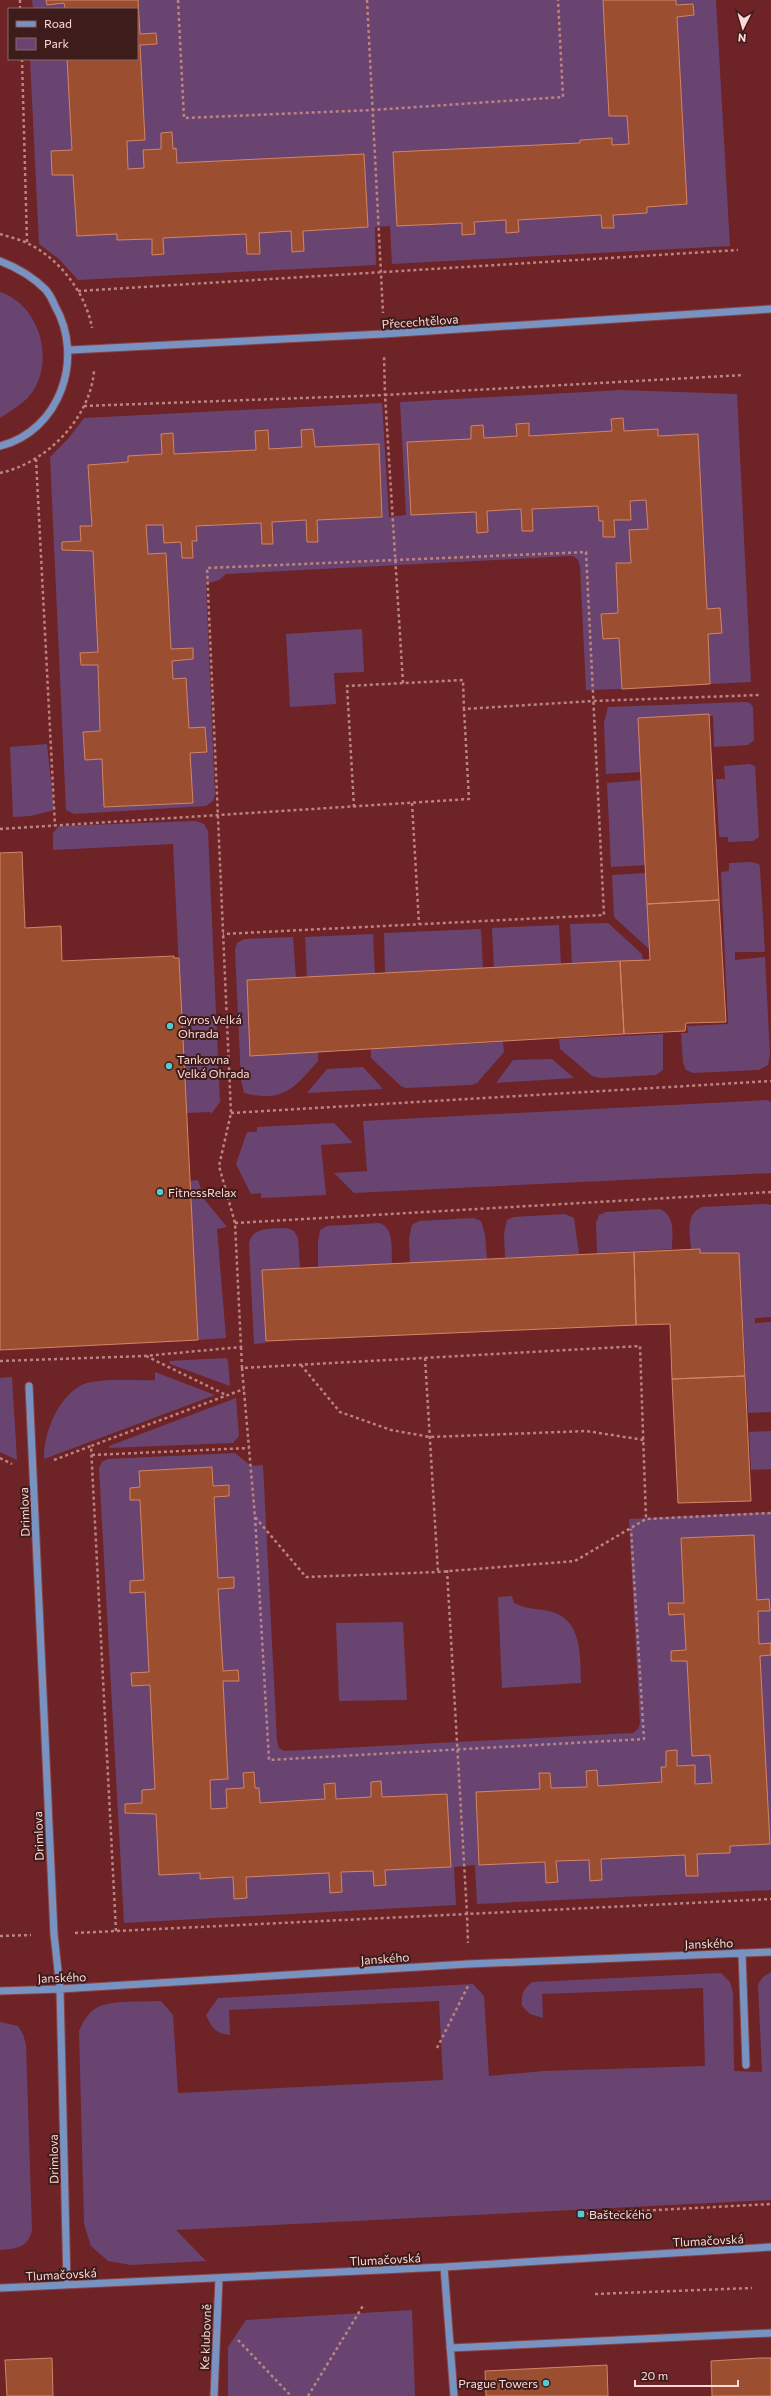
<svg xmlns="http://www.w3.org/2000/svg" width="771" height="2396" font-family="Commissioner,sans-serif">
<rect width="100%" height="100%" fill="#6e2326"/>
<path fill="#6a4470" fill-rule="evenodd" d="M32,0H46L47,4L64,3L65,9H33Z
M138,0H603L609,116H627L629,144L612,145V138L580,140V143L393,153L397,226L462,223V235L474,234V222L506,220L507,233L519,232L518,220L601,215L602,228H614L613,215L647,213V207L687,204L677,17L694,15L693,4L676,5V0H716L730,246L392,264L390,226L375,227L376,265L78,280L59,259L39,244L30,59H67L72,150L51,151L52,175H73L77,236L117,234V240L152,239L153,255L164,254L163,238L246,234L248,254H259V233L291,231L292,252L303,251V231L368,227L364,154L177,163L176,149H173L171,132L161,133V149L143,150L144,168L128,169L127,141L145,140L140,45L157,44L156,33L140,34Z
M0,292C38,304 55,357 33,391C25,403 12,410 0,418Z
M622,390L737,394L751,682L710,684L708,634L722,633L707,609L698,434L658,436V429L624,431L623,418L611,419L612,431L529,436L528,423L516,424L517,436L484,438L483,425L471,426V439L407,442L411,515L476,512L478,533L488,532L487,511L521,509L533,530L532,509L598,506L599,521H603L604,537L614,536V520H631L630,501L646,500L648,529L629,530L631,563H616L618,613L601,614L603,639L619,638L622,689L586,690L580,566L578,560L573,556L226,574L219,580L206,584L215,795L213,801L206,806L74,814L66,810L50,457L68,439L84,418L382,403L389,517L406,515L400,402ZM313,429L315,447L379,444L382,517L317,520L318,541L307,542L306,520L272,522L273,544H262L261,523L196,526L197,541H192L193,558H182L181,542L164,543L163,525H146L148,554L166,553L171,649L193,648V659L172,661L173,679L186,678L189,728H205L206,752L190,753L193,803L104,807L102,759L85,760L83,732L100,731L98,665H81L80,653L98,652L93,551L62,550V542L81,541L80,526H92L88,465L128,462L162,454L161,434L173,433L174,454L256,450L255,431L267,430L269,449L302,447L301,430Z
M362,629L364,672L334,673L336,704L290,707L286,634Z
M745,702L750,703L753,707L754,740L748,745L714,747L713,716L640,719L642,772L606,774L604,723L608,707Z
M47,744L54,810L31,816L13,817L10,747Z
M749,764L755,766L759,837L753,841L728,842V837H719L716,779H725L724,766Z
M643,780L647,865L611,867L607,783Z
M196,821L204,824L208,831L220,1102L211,1114L210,1112L186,1113L173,844L53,850V833L59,826Z
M751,862L759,864L760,868L765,952H735V960L765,957L770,1055L768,1065L759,1070L693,1073L686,1070L683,1063L681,1033H688L687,1026L728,1024L721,872L729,871V863Z
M648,873L651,951L614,917L612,875Z
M608,923L642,954L643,962L572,965L570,924Z
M559,925L561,965L494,969L492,928Z
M481,929L483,969L385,974L384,933Z
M373,934L375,975L307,978L305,937Z
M293,937L296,979L318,1051V1061C294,1088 284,1103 244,1093L241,1080L235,950L237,943L244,939Z
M663,1034V1070L656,1075L600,1078L592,1076L560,1049L559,1039Z
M503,1042L504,1052L477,1083L471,1085L406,1088L401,1086L371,1058V1049Z
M552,1059L574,1078L496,1083L513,1060Z
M363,1067L383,1089L307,1093L327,1069Z
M767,1100L771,1102V1173L354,1193L334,1173L367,1171L363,1121Z
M334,1123L353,1143L321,1145L326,1195L261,1198V1193L251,1194L236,1164L247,1132H257V1127Z
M198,1180L204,1199L227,1227L217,1229L226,1338L198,1340L190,1181Z
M766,1204L771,1205V1317L755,1318V1323L771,1322V1412L748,1413L739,1253L700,1255V1249H691C690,1233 685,1214 702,1207Z
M660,1209C676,1216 672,1235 672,1249L597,1253L596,1223L599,1215L606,1212Z
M565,1214L574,1218L579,1254L505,1258L504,1233L507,1220L513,1217Z
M473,1218L481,1221L485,1234L487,1259L410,1263L409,1238L412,1225L419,1221Z
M379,1223C395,1228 391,1250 392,1264L318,1268V1242L320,1230L327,1226Z
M287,1228L294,1231L298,1238L300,1268L262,1270L266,1343L254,1344L249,1243C253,1226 272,1229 287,1228Z
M226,1358L228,1360L230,1386L170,1364L169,1361Z
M155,1372L215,1395L44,1459C43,1433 60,1391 87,1383C108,1378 133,1381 155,1380Z
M12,1377L17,1460L0,1452V1378Z
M236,1398L239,1436L233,1443L109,1448V1446Z
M771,1431V1469L751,1470L749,1432Z
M235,1453L251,1466L263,1465L277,1741L279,1748L285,1751L633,1733L638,1729L640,1723L629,1519L771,1512V1643L759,1644L758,1611H770L769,1599L757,1600L754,1535L681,1538L684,1603L669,1615L684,1614L686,1650L671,1651V1661H687L692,1756L710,1755L712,1783L695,1784L694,1765L677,1766L676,1750L666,1751V1767H662V1782L598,1786L597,1771H586L587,1787L551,1788L550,1773L539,1774L540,1789L476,1792L479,1865L545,1862L546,1883L558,1882L556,1861L589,1860L591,1880H602L601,1859L685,1855L686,1876H697V1854L729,1853L730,1846L769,1844L760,1656L771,1655V1890L477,1904L475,1865L454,1867L456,1905L124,1923L99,1468L102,1462L107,1459ZM212,1467L213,1486L229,1485V1496L214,1497L218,1578H234V1588L218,1589L223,1671L238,1670L239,1680L223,1681L228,1779L210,1780L211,1809L227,1808L244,1788L243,1773L254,1772L255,1788H259L260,1803L325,1799L324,1784L335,1783L336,1799L371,1797V1782L381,1781L382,1797L447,1794L451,1867L385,1870L386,1885L374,1886L373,1871L341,1872L342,1892L330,1893L329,1873L200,1879V1873L159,1875L156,1814L126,1813L125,1805L142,1803V1790L155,1789L150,1685H132V1674L149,1672L145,1592L130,1593V1581L144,1580L140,1500H130V1488L140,1487L139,1471Z
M512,1596L514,1603C528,1610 535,1608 549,1611C583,1619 580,1656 581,1683L502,1688L498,1597Z
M403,1622L407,1700L339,1701L336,1623Z
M771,1972V2200L176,2230L206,2261L131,2265L108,2261L91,2246L84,2224L79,2031C83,2022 88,2012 98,2007C112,2000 144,2002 161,2001L173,2015L178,2093L443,2080L439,2001L229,2010L230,2035C215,2033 212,2028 206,2015L218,1998L473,1984L484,1996L489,2076L544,2071L705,2066L703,1988L542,1994L543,2018L530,2014L522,2006C521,1995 523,1989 532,1982L721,1973L730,1982L733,1993L734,2071L762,2072L758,1984L763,1977Z
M0,2022L18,2026L23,2034L26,2045L32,2231C27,2248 16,2249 0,2250Z
M412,2310L415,2396H228V2347L246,2320Z"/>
<path fill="#9c4e30" stroke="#d48567" d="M46,0H138L140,34L156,33L157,44L140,45L145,140L127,141L128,169L144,168L143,150L161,149V133L172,132L173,149L176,148L177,163L364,154L368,227L303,231L304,251L292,252L291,231L259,233L260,254H247L246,234L163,238L164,254L152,255V239L117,240V234L77,236L73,175H52L51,151L72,150L67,59H137V9H65L64,3L47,5Z
M603,0H676V5L693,4L694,15L677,17L687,204L647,207V213L613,215L614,228H602L601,215L518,220L519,232L506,233V220L474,222L475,234L462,235V223L397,226L393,152L580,143V140L612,138V145L629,144L627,116H609Z
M623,418L624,431L658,429V436L698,434L707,609L720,608L722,633L708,634L710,684L622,689L619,638L603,639L601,614L618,613L616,563H631L629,530L648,529L646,500L630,501L631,520H614L615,537H603V521H599L598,506L532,509L533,531H522L521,509L487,511L488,532L477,533L476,512L411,515L407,442L471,439V426L483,425L484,438L517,436L516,424L529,423V436L612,431L611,419Z
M313,429L315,447L379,444L382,517L317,520L318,542H307L306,520L272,522L273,544H262L261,523L196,526L197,541H192L193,558H182L181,542L164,543L163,525H146L148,554L166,553L171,649L193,648V659L172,661L173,679L186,678L189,728L205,727L207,752L190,753L193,803L104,807L102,759L85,760L83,732L100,731L98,665H81L80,653L98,652L93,551L62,550V542L81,541L80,526H92L88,465L128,462V456L162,454L161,434L173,433L174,454L256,450L255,431L268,430L269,449L302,447L301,430Z
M709,714L719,900L647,904L638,718Z
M22,852L25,928L61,926L62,961L174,956V958H179L198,1340L0,1350V853Z
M719,900L726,1022L686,1023L685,1031L624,1034L620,961L650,960L647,904Z
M620,961L624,1034L250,1056L247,980Z
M700,1249V1253H739L745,1376L672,1379L670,1324L636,1325L634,1252Z
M634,1252L636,1325L266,1341L262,1270Z
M745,1376L751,1501L678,1503L672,1379Z
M212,1467L213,1486L229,1485V1496L214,1497L218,1578L234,1577V1588L218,1589L223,1671L238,1670L239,1681H223L228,1779L210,1780L211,1809L227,1808L226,1789L244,1788L243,1773L254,1772L255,1788H259L260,1803L325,1799L324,1784L335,1783L336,1799L371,1797V1782L381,1781L382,1797L447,1794L451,1867L385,1870L386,1885L374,1886L373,1871L341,1872L342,1892L330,1893L329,1873L246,1877L247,1898L234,1899L233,1877L200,1879V1873L159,1875L156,1814L125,1813V1804L142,1803V1790L155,1789L150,1685L132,1686L131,1673L149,1672L145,1592L130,1593V1581L144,1580L140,1500H130V1488L140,1487L139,1471Z
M754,1535L757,1600L769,1599L770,1611H758L759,1644L771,1643V1655L760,1656L770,1844L730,1846V1853L697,1854L698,1876H686L685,1855L601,1859L602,1880L590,1881L589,1860L556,1861L558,1882L546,1883L545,1862L479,1865L476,1792L540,1789L539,1773H550L551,1788L587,1787L586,1771L597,1770L598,1786L662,1782L661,1767H666V1751L677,1750V1766L695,1765V1784L712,1783L710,1755L692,1756L687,1661H671V1651L686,1650L684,1614L669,1615L668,1603H684L681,1538Z
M52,2358L53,2396H7L5,2360Z
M759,2358H771V2396H712L711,2361Z
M607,2365L608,2396H486L485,2371Z"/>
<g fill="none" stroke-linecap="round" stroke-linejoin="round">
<g stroke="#884446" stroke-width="9">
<path id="minor" d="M0,261C18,268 32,276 46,290C50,295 53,301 55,306C85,358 60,431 0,446
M70,350L383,334L771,309
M29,1386L54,1934L60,1989L67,2284
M742,1953L746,2065
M0,1991L60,1989L468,1964L771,1952
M444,2267L454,2396
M0,2288L444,2267L771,2247
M450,2348L771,2333
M214,2396L219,2278"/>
</g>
<path stroke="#bb8484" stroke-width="2.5" stroke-dasharray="3 3" stroke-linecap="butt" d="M20,0V9
M178,0L184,118L373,110L563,97L558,0
M367,0L383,313
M22,59L27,242
M0,234C9,237 19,239 27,243C59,258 86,293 92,328
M78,291L738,250
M84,406L385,395L384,356
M36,459L55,826
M0,473C46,463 90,419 94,371
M403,683L385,395L744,375
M412,803L419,924
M354,807L347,686L463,680L464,709
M0,829L469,799L464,709L593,701L759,695
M231,1113L771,1081
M235,1223L771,1192
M241,1347L242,1368L640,1346L646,1519
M146,1356L226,1395
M425,1358L438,1572
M0,1361L144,1356L241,1347L235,1223L219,1166L231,1113L207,568L586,552L604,915L223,934
M301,1365L340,1412L391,1430L430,1437L586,1431L644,1440
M242,1368L255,1517L306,1577L438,1572L575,1561L646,1519L771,1513
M92,1455L249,1448
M0,1458L12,1464
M54,1460L91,1446
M255,1517L269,1760L644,1739L631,1529
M447,1570L467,1914L771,1899
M116,1931L91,1446L244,1389
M75,1933L467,1914L468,1943
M0,1936L31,1935
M437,2048L468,1986
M581,2214L771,2204
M595,2294L752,2288
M238,2340L291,2396
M308,2396L364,2304"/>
<use href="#minor" stroke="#7893c2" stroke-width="7"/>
</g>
<g fill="#51ccd4" stroke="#3d1c1b" stroke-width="1.5">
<circle cx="170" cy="1026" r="4"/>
<circle cx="169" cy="1066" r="4"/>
<circle cx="160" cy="1192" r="4"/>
<rect x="577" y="2210" width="8" height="8" rx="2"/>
<circle cx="546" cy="2383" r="4"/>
</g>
<g text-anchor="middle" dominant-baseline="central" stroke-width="4" stroke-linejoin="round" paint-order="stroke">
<g font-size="12" fill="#fed8d6" stroke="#3d1c1b">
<text transform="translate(420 321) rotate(-4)">Přecechtělova</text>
<text transform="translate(24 1512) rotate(-92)">Drimlova</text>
<text transform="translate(38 1836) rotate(-92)">Drimlova</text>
<text transform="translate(709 1943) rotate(-2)">Janského</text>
<text transform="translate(385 1958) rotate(-4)">Janského</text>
<text transform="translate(62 1977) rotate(-2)">Janského</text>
<text transform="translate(53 2159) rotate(-91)">Drimlova</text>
<text transform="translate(708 2240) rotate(-3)">Tlumačovská</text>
<text transform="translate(385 2259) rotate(-3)">Tlumačovská</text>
<text transform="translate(61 2274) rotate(-3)">Tlumačovská</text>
<text transform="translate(205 2337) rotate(-88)">Ke klubovně</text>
</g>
<g font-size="12" fill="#fed8d6" stroke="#3d1c1b" text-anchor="start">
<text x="178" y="1019">Gyros Velká<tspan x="178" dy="14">Ohrada</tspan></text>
<text x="177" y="1059">Tankovna<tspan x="177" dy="14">Velká Ohrada</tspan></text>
<text x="168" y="1192">FitnessRelax</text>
<text x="589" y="2214">Bašteckého</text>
<text x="538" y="2383" text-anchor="end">Prague Towers</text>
</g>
</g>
<rect x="8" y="8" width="130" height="52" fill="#3d1c1b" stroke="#8a6766"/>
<rect x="16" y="21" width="20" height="6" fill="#7893c2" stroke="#8a6766"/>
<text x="44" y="28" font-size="12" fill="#fed8d6">Road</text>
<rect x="16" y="38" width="20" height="12" fill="#6a4470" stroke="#8a6766"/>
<text x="44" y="48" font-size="12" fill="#fed8d6">Park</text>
<g transform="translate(743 28) rotate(185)" stroke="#3d1c1b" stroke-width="3" paint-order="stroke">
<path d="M0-3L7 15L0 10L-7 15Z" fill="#fed8d6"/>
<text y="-6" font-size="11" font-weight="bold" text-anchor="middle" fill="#fed8d6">N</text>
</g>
<path d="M635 2380v6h103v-6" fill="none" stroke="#fed8d6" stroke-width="2"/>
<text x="641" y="2380" font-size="12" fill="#fed8d6" stroke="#3d1c1b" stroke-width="3" paint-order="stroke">20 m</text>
</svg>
